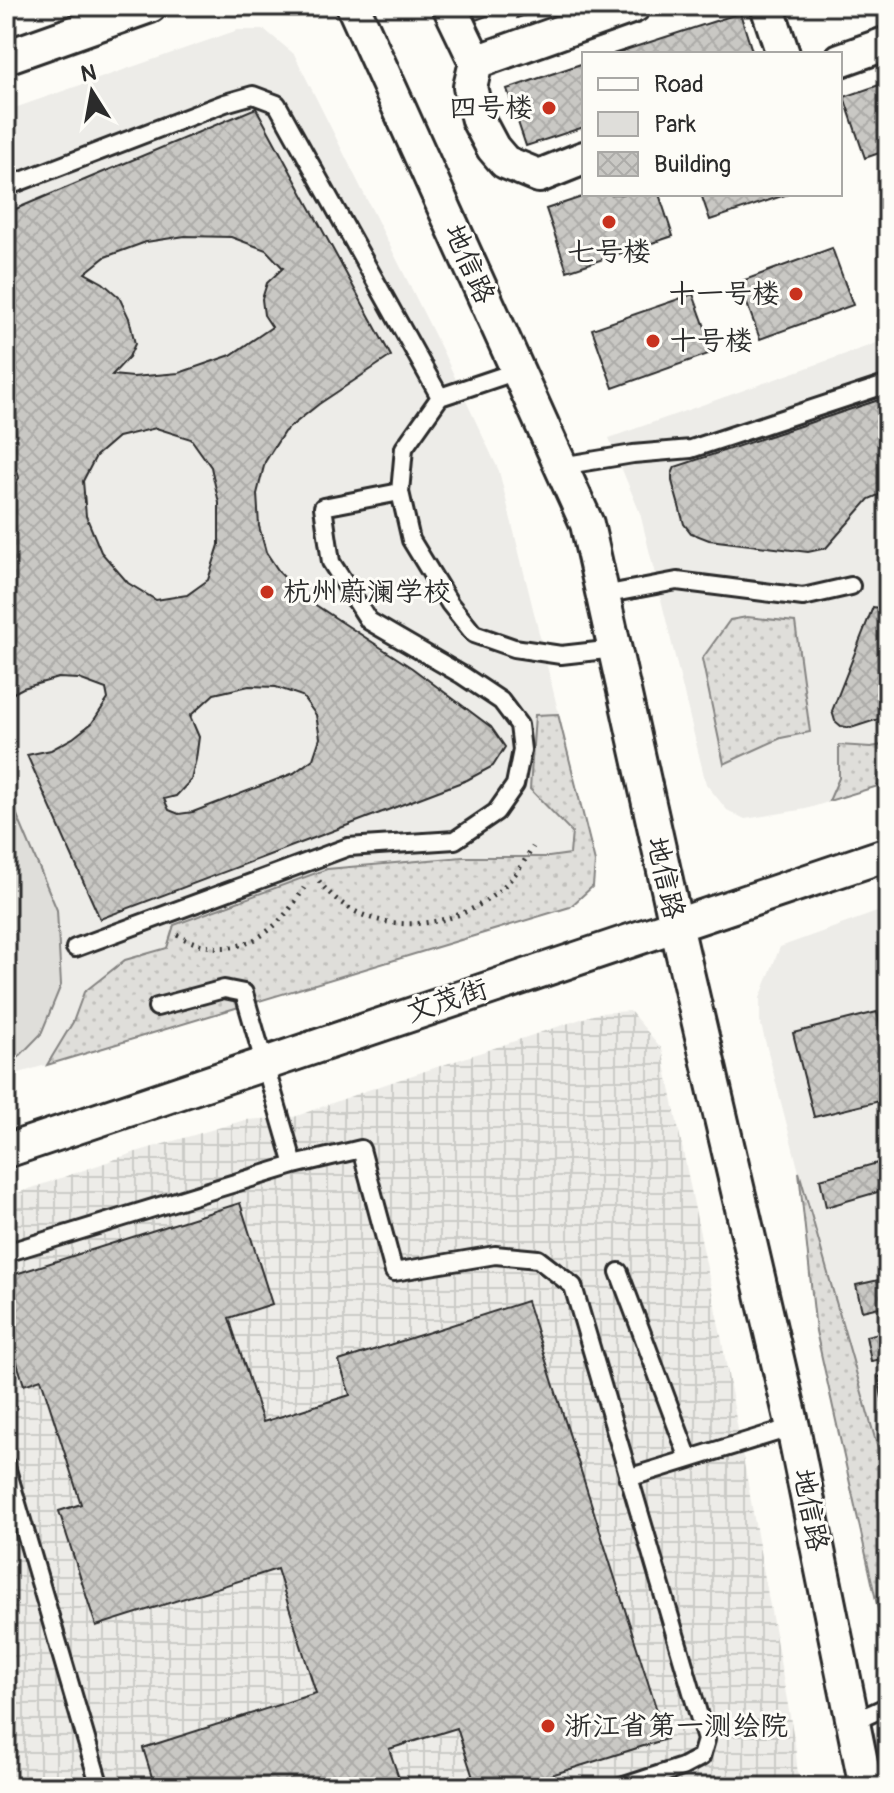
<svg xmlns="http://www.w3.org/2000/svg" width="894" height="1793" font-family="Pangolin,'LXGW WenKai TC',sans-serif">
<defs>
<pattern id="industrial-grid" width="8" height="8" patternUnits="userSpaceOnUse" patternTransform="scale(2)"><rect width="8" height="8" fill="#edece8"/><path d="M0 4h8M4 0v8" fill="none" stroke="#cbcbc7"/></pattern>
<pattern id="grass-dots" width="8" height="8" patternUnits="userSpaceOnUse" patternTransform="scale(2)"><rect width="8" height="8" fill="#dfdeda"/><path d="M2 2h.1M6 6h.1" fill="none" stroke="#c0bfbb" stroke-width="1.8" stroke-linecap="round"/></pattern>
<pattern id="building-cross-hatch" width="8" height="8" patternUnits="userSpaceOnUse" patternTransform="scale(2)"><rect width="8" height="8" fill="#c9c8c4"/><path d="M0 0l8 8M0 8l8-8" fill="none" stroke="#adaca9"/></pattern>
</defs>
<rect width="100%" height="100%" fill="#fdfcf7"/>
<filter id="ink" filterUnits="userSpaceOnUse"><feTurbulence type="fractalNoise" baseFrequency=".0125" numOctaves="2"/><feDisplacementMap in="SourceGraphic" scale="16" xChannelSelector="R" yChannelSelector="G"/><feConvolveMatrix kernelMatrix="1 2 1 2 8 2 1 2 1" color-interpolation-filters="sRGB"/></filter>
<g filter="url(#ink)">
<path fill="#edece8" d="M238,30H265L294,54L444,354L499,471L588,832L595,862L593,886L570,907L6,1077V111Z
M888,339V783L806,809L745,819L727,810L706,784L640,513L609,438Z
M888,908V1484L799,1172L760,1021V998L780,947Z"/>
<path fill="url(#industrial-grid)" d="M630,1011L662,1049L721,1336L795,1744L799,1787H14L6,1759V1197L136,1152L245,1120L294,1117L368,1090L599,1013Z"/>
<path fill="url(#grass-dots)" stroke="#858482" stroke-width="2" d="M747,617L795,622L810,732L781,738L724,764L702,659L730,620Z
M558,714L595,862L593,886L570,907L47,1065L73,1022L84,992L125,960L167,948L174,925L327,869L463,857H549L570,854L572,832L530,789L535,715Z
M888,744V783L829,801L839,778V745L871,747Z
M799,1172L888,1484V1654L816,1331Z"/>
<path fill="#dfdeda" stroke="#858482" stroke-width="2" d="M6,789L57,910L61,985L41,1034L6,1070Z"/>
<path fill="url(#building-cross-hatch)" stroke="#2b2b2b" stroke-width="2" fill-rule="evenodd" d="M471,6H551L517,18L513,6L476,20Z
M740,13L753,54H613Z
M584,63V127L526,146L507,89Z
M888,82V150L865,158L844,97Z
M256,108L391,356L319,404L284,432L265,462L257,494L259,526L266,552L280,573L305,598L412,668L491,727L505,747L493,766L467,780L100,919L27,755L51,750L73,738L92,723L108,699L106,689L79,679L58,678L23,688L6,697V497L19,478L17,470L6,460V213ZM185,236L231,237L266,250L283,268L267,283L262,299L264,315L272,327L231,355L179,373L133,377L112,375L129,357L135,344L129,318L119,297L103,283L85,273L105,257L146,242ZM156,428L191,439L211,467L219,503V545L208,580L187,595L156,600L128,583L101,552L86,516L83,481L96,456L118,437ZM249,686L276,687L302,696L316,715L320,738L313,759L294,773L193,812L179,814L169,810L164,799L176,796L191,780L196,759L199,737L190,716L214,694Z
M591,194H659L673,236L567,271L546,209Z
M701,194H788L710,220Z
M888,223V249L879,226Z
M832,248L853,305L760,339L739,282Z
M693,294L714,352L613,388L592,329Z
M888,397V491L869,499L826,548L808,552L709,540L691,533L684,524L672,481V474L675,467Z
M873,607L888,610V716L851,728L841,726L835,721L832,711Z
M877,1012L888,1056V1099L814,1117L793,1033Z
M888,1160V1189L826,1207L820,1179Z
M240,1203L272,1304L229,1318L263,1422L350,1395L339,1361L527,1301L666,1739L513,1787H476L457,1728L389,1749L402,1787H155L143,1748L316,1693L277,1569L96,1626L59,1511L81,1504L41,1379L24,1385L6,1328V1277Z
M888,1278V1305L862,1311L856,1285Z
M888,1331V1358L871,1361L866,1336Z
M888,1375V1402L883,1403L878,1377Z"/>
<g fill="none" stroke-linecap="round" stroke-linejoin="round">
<g stroke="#2b2b2b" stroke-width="22">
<path id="lane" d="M6,187L225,103L253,95L277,104L440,397
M517,371L440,397L404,448L400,492L411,540L450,604L474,634L514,648L561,655L615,649
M561,466L633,454L691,449L888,384
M603,595L677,581L803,597L851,586
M75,948L348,847L455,840L496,812L515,785L522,750L519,725L501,701L462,675L369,621L331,562L323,507L400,492
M157,1007L224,989L244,993L294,1165
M6,1253L294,1165L361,1149L394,1272L495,1255L538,1259L573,1286L706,1740L701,1757L682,1767L621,1787
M619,1272L689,1459
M6,1466L100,1787
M628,1478L793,1427
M853,1722L888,1706"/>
</g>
<g stroke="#2b2b2b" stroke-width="38">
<path id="street" d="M353,6L587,524L676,925L793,1427L866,1787
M449,6L476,62
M767,6L783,54
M6,57L150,6
M840,60L888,43
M584,158L539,176L505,162L493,148L478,120L470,87L476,62L634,6
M6,1151L888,854"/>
</g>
<path stroke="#2b2b2b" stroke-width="5" stroke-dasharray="2 6" stroke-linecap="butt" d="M319,881C362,939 453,935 503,887C516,875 524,862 533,847
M177,935C233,965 274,938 304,888"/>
<use href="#lane" stroke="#fdfcf7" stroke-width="16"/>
<use href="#street" stroke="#fdfcf7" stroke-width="32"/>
</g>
</g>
<g fill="#c8321e" stroke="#fdfcf7" stroke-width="3">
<circle cx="549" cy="108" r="8"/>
<circle cx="609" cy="222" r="8"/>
<circle cx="796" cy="294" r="8"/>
<circle cx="653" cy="341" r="8"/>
<circle cx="267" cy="592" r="8"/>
<circle cx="548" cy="1726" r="8"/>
</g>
<g text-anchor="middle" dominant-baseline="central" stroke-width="6" stroke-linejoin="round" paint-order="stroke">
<g font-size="28" fill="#2b2b2b" stroke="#fdfcf7" text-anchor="start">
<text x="533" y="108" text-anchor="end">四号楼</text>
<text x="609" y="252" text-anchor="middle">七号楼</text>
<text x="780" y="294" text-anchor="end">十一号楼</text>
<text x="669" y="341">十号楼</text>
<text x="283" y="592">杭州蔚澜学校</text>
<text x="564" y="1726">浙江省第一测绘院</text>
</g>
<g font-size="28" fill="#2b2b2b" stroke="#fdfcf7">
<text transform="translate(469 264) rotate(66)">地信路</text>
<text transform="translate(665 878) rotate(77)">地信路</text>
<text transform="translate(447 1001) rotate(-18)">文茂街</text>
<text transform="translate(810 1510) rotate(79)">地信路</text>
</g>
</g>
<rect width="894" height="1793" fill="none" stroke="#fdfcf7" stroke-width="32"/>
<rect x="16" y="16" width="862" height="1761" fill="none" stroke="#2b2b2b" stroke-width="3" filter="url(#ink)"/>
<rect x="582" y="52" width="260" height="144" fill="#fdfcf7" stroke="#a9a8a5" stroke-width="2"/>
<rect x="598" y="78" width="40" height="12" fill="#fdfcf7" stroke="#a9a8a5" stroke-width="2"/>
<text x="654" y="92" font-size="24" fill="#2b2b2b">Road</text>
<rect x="598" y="112" width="40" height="24" fill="#dfdeda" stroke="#a9a8a5" stroke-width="2"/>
<text x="654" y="132" font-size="24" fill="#2b2b2b">Park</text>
<rect x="598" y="152" width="40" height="24" fill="url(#building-cross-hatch)" stroke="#a9a8a5" stroke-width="2"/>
<text x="654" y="172" font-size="24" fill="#2b2b2b">Building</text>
<g transform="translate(92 92) rotate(349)" stroke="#fdfcf7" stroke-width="6" paint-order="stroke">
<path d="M0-6L14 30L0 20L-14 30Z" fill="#2b2b2b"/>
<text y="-12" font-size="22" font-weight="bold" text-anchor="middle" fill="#2b2b2b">N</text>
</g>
</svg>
